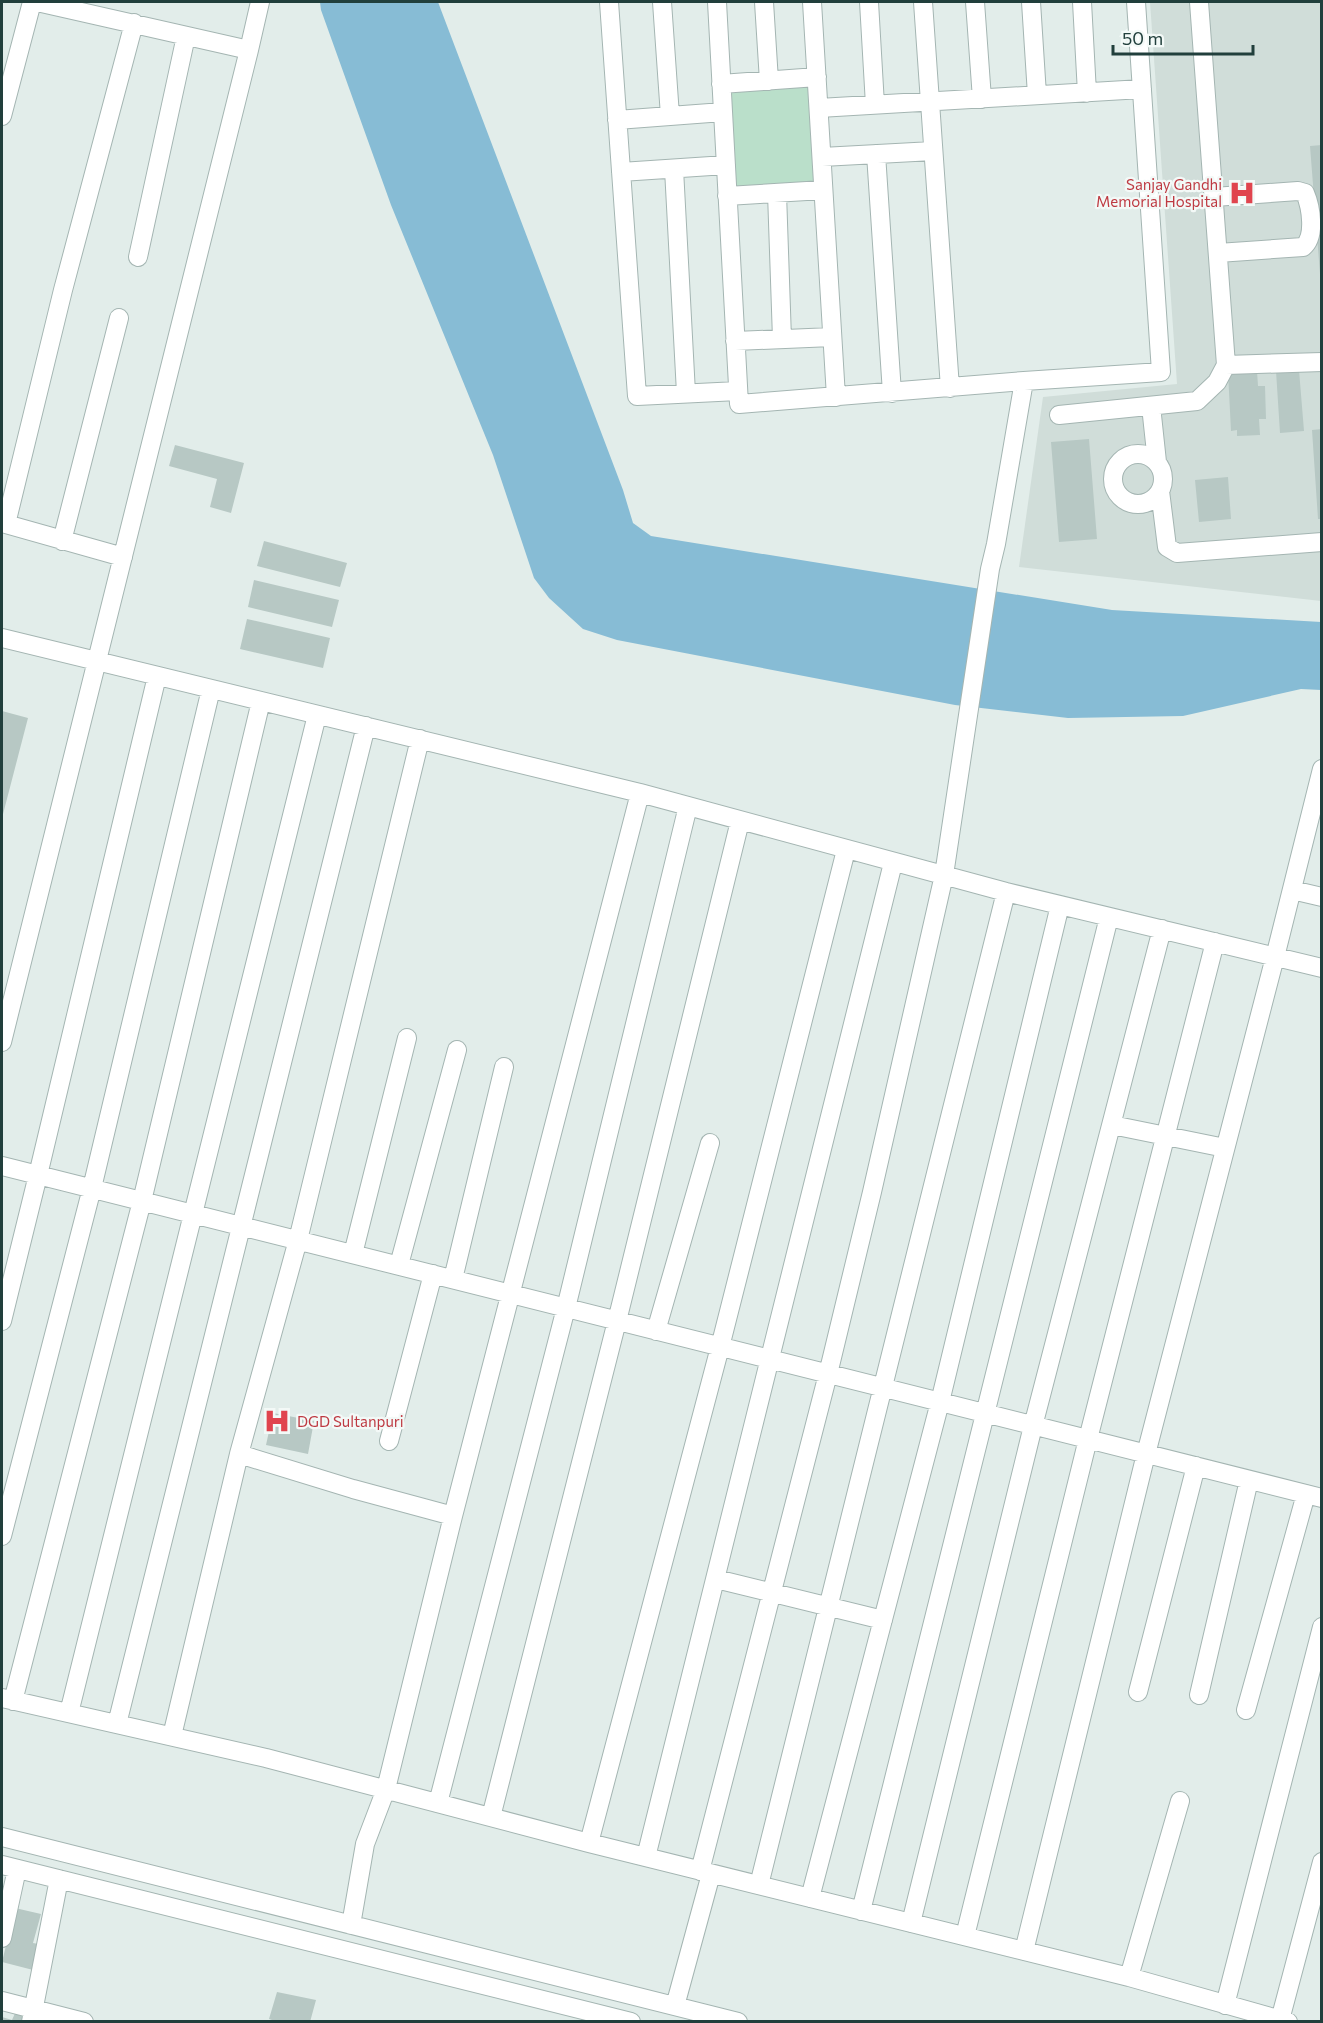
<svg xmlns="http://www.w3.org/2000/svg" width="1323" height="2023" font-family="Commissioner,sans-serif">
<rect width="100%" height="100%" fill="#e2edea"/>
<path fill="#d0ddd9" d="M1150,2H1321V601L1019,567L1043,397L1177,384Z"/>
<path fill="#badfca" d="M813,83L819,188L733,193L727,88Z"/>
<path fill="#87bcd5" d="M320,2H438L623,490L633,523L651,536L1112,610L1321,622V690L1301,689L1183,716L1068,718L955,705L617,640L583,629L549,598L534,578L493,455L391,205L321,10Z"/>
<path fill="#b7c8c4" d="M1322,145V274H1320L1310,146Z
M1299,370L1304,431L1280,433L1276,371Z
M1257,371L1258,386H1265L1266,419H1259L1260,435L1237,436V430L1231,431L1228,372Z
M1322,429V519H1318L1312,430Z
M1089,439L1097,539L1059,542L1051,442Z
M175,445L244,463L231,513L210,507L217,479L169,466Z
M1228,477L1231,519L1199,522L1195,480Z
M264,541L347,563L340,587L257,566Z
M254,580L339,600L332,627L248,607Z
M247,619L330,638L323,668L240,649Z
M2,711L28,718L2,818Z
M273,1413L314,1421L308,1454L266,1445Z
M15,1908L41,1914L33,1943L44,1945L37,1971L2,1962Z
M277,1992L316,2000L310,2022H278L269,2019Z
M16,2011L30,2015L28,2022H2V2017L12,2020Z"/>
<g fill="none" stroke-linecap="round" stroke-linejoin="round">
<g stroke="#a4b5b2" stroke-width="20">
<path id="minor" d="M609,2L637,396L738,391
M662,2L670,116
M717,2L739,404L1024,381L1161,372L1136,2
M764,2L769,81
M812,2L836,397
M869,2L875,105
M923,2L950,388
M975,2L982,99
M1031,2L1037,95
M1082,2L1087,93
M249,50L260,2
M721,84L817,77
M819,108L1142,89
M2,116L32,2
M617,120L723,112
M876,154L892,393
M822,157L933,151
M674,169L686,393
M621,172L726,165
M777,193L782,339
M727,196L823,190
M1214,197L1298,191L1305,193C1311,207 1316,237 1303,247L1218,253
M138,257L186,36
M735,341L832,337
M1226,365L1322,362
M1151,406L1157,462
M1059,415L1197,401L1217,382L1226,365L1199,2
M1113 479a25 25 0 1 1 50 0a25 25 0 1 1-50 0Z
M1160,491L1167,547L1177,553L1322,542
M2,523L123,557
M6,524L63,290L134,23
M62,541L119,318
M2,638L640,793L1006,892L1322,968
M1292,890L1322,897
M2,1042L249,50L37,2
M1112,1125L1225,1148
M2,1166L1322,1498
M353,1254L407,1038
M399,1265L457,1050
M453,1279L504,1067
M2,1321L38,1175L157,676
M656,1331L710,1143
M389,1441L433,1274
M239,1454L353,1489L453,1516
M2,1536L92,1188L211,689
M716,1579L883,1620
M1138,1692L1196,1466
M1199,1695L1249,1480
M2,1698L266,1758L589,1843L1129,1977L1288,2022
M13,1701L142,1201L261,701
M1246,1710L1306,1494
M69,1713L317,715
M117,1724L366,726
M172,1736L239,1454L298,1240L420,739
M438,1803L566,1308L688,806
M491,1817L617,1321L740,821
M2,1837L738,2022
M589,1843L720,1347L846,850
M646,1857L893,863
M2,1865L631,2022
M700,1871L828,1374L872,1192L944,875L990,569L996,544L1024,381
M759,1885L1006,892
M810,1898L940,1402L1060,905
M861,1911L1109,917
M911,1923L1033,1426L1162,929
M351,1925L365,1844L386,1789L453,1516L640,793
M965,1936L1088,1439L1215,942
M2,1938L17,1869
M1024,1951L1146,1454L1275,957L1322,769
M1129,1977L1180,1801
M2,2001L84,2022
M1225,2005L1322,1627
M675,2006L711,1874
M1280,2020L1322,1862
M31,2022L59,1879"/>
</g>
<use href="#minor" stroke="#fff" stroke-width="18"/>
</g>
<defs>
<g id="hospital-bare" transform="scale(2.07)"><path d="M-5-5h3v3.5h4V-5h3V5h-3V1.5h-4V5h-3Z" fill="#e0444e" stroke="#f3f9f7" stroke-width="2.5" paint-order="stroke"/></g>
</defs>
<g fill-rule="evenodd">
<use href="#hospital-bare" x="1242" y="193"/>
<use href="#hospital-bare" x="277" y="1421"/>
</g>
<g text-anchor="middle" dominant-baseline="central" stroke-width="4.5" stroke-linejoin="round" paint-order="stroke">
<g font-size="15" fill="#be3a42" stroke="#f3f9f7" text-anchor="end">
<text x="1222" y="184">Sanjay Gandhi<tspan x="1222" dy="17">Memorial Hospital</tspan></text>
<text x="297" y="1421" text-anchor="start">DGD Sultanpuri</text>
</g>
</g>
<rect width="1323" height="2023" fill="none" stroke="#213f3c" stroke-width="6"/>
<path d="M1113 45v9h140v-9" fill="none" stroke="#213f3c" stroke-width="3"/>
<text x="1122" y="45" font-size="18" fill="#213f3c" stroke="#f3f9f7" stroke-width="4.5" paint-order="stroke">50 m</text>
</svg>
